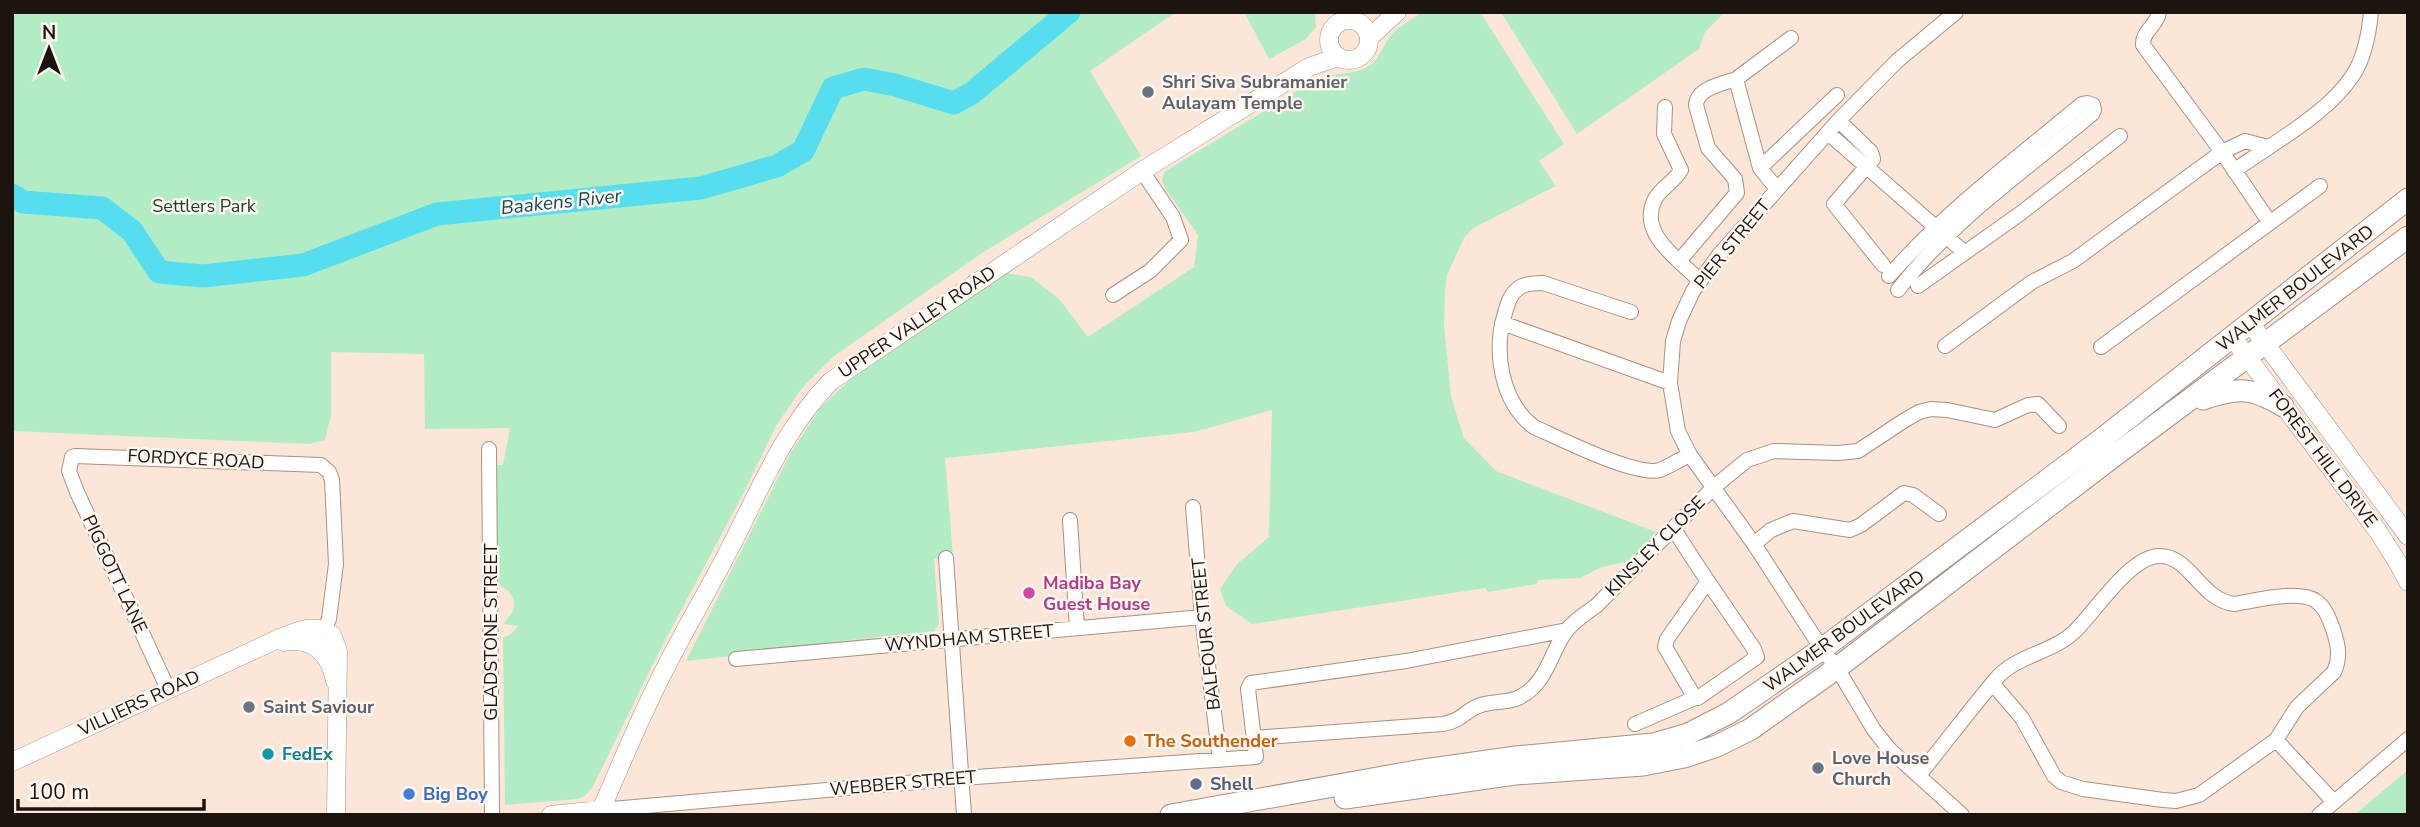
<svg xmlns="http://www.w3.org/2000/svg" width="2420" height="827" font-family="'Nunito Sans',sans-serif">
<rect width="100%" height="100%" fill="#fce6d7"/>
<path fill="#b2ecc5" d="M12,12H1176L1090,71L1141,156L982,253L834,356L802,388L776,426L744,492L660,650L592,788L586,795L578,799L505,805L503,638L511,634L518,626L504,624C506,619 512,615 513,610C517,596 507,587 495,585L494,465H503L510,428L425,429L424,354L331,352V415L325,440L309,444L12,431Z
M1244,12H1315L1316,27L1306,39L1269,59Z
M1423,12H1480L1564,144L1539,161L1556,186L1473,228L1464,238L1447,275L1445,292L1444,324L1451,397L1464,438L1496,471L1656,532L1630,561L1602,567L1580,578L1538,580L1537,584L1488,592L1485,588L1252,624L1226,606L1220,589L1237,564L1269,537L1272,410L1194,432L945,458L953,556L934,559L939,624L934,631L832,642V645L686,661L791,452L821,407L855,375L1005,273L1031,277L1060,300L1088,337L1194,267L1198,235L1165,188L1162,181L1164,172L1315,80C1332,72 1353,76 1369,66C1381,59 1384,40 1395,31C1403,24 1414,18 1423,12Z
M1501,12H1725L1705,32L1699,49L1577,134Z
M2408,770V815H2354Z"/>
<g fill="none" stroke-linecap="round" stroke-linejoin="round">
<path stroke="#57deee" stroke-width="23" d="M12,195L23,202L102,208L132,231L159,272L203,276L303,265L437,214L701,188L777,166L803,151L833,88L864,79L895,85L954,103L972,93L1069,12"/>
<g stroke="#a69284" stroke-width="16">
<path id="minor" d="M1956,12L1897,61L1839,120L1719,255L1693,291L1679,321L1673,341L1670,383L1678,431L1690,455L1754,544L1822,649L1837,668L1874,730L1890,750L1962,815
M2159,12C2157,26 2142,31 2143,45L2222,152L2270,223
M1665,107L1664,134L1681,170C1675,181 1661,188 1655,199C1637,234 1680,260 1700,281
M1839,121L1871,152L1873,159L1834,204L1883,265
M1828,133L1964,252
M1760,168L1837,95
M2234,171C2272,143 2327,115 2353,75C2365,57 2369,33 2371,12
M1777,189L1760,168L1736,79L1791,38
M1680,260L1737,193L1735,179L1708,148L1696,105C1697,88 1722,84 1736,79
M1889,276C1946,211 2016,159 2082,104L2087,103L2093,105L2094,110L2092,114C2026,170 1951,221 1898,290
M1918,286L2021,213L2120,136
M1113,295L1150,271L1181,240L1173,217L1142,171
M1631,312L1543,283C1536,283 1529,283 1522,286C1511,292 1508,302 1505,313C1493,351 1501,402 1534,427C1559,438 1636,477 1660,470C1670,466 1680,459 1690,455
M1502,323L1670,383
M1945,346L2032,282L2073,261L2222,152L2245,141L2268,147
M2101,347L2320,186
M489,449L492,815
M1193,507L1202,617L1220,760
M1070,520L1077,628
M1674,529C1699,570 1727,609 1754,649L1757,657L1698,698H1695L1665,647L1667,639L1708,581
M1754,544L1771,530L1793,521L1850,530L1861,525L1904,493L1913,495L1939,514
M946,558L964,815
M736,659L1202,617
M1993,684L2022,718L2054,776L2061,782L2083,789L2163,800L2176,801L2199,795L2276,740L2334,802
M168,689L77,492L69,471L72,457L75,456L321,465L329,472L332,480L336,564L329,619L320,639
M1635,724L1695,698
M1253,738L1443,724C1464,720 1465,710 1481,705C1493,701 1506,703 1518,698C1546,685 1550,655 1564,634C1572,622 1585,614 1596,606L1714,487L1747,460L1774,451L1838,453L1858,451L1905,420L1919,412L1931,409L1947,410L1995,420L2028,405L2038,404L2059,426
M1919,775C1945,743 1970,710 1996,679C2016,655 2052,653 2074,632C2095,612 2131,555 2160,556C2190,556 2201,600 2234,604C2254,601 2299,589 2316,601C2326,608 2329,619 2333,629C2338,644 2341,657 2334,672L2297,707L2276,740
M601,810L962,778L1256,757L1248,689L1251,683L1406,661L1567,630
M2319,815L2408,739"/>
</g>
<g stroke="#a69284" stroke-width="19">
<path id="tertiary" d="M1329 40a20 20 0 1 1 40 0a20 20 0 1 1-40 0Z
M1369,38L1397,12
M2250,323L2408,536
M2232,337L2377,530L2398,563L2408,582
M284,642C312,637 330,653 335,681
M12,762L280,638C299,631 315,622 332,635L338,651L336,815
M551,815L601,810C618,771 634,732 653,693C676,644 705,597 730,548C761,488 783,430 831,381L1142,171L1309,67L1338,57"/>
</g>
<g stroke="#a69284" stroke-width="23">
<path id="primary" d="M2203,399C2238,387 2251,387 2283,406
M1345,798L1515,774L1643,765L1684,757L1717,746L1751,729L1837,668L2114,456L2408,237
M1171,815L1417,771L1516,757L1653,744L1688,734L1729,713L1822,649L2098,442L2408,199"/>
</g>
<use href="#minor" stroke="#fff" stroke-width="14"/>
<use href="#tertiary" stroke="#fff" stroke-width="18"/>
<use href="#primary" stroke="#fff" stroke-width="21"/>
</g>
<g fill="#6b7280" stroke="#fff6f0" stroke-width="2.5">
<circle cx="1148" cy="92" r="7"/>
<circle cx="249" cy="707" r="7"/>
<circle cx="1818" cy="768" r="7"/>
</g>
<circle fill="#d1479c" stroke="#fff6f0" stroke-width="2.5" cx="1029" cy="593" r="7"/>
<circle fill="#e8710a" stroke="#fff6f0" stroke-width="2.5" cx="1130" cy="741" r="7"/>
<circle fill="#0f9aa8" stroke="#fff6f0" stroke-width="2.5" cx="268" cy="754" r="7"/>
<circle fill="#5c6f8a" stroke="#fff6f0" stroke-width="2.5" cx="1196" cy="784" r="7"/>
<circle fill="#3f7fe0" stroke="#fff6f0" stroke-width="2.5" cx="409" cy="794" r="7"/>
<g text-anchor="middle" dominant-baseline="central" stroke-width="5" stroke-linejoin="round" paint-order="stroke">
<g font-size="18" font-weight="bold" fill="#5b616d" stroke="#fff6f0" text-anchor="start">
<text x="1162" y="82">Shri Siva Subramanier<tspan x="1162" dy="21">Aulayam Temple</tspan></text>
<text x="263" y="707">Saint Saviour</text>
<text x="1832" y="758">Love House<tspan x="1832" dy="21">Church</tspan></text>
</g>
<g font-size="18" fill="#1c412b" stroke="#fff6f0">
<text x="204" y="206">Settlers Park</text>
</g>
<g font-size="18" fill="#1c140f" stroke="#fff6f0">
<text transform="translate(1732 244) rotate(-51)">PIER STREET</text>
<text transform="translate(2295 288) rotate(-38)">WALMER BOULEVARD</text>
<text transform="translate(917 322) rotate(-34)">UPPER VALLEY ROAD</text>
<text transform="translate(2323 458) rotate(53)">FOREST HILL DRIVE</text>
<text transform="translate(196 459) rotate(3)">FORDYCE ROAD</text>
<text transform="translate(1655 546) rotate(-45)">KINSLEY CLOSE</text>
<text transform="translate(115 574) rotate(65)">PIGGOTT LANE</text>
<text transform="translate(1844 631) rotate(-36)">WALMER BOULEVARD</text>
<text transform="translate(491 632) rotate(-90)">GLADSTONE STREET</text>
<text transform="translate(1206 634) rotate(-96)">BALFOUR STREET</text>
<text transform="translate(969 638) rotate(-5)">WYNDHAM STREET</text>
<text transform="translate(139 703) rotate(-25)">VILLIERS ROAD</text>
<text transform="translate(903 783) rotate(-5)">WEBBER STREET</text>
</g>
<g font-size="18" font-weight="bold" fill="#b23c85" stroke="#fff6f0" text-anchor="start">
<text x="1043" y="583">Madiba Bay<tspan x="1043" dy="21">Guest House</tspan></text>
</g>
<g font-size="18" font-weight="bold" fill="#c56008" stroke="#fff6f0" text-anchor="start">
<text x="1144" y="741">The Southender</text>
</g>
<g font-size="18" font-weight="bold" fill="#0d838f" stroke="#fff6f0" text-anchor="start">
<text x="282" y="754">FedEx</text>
</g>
<g font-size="18" font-weight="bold" fill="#4e5e75" stroke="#fff6f0" text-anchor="start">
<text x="1210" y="784">Shell</text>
</g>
<g font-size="18" font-weight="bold" fill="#366cbe" stroke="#fff6f0" text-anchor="start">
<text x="423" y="794">Big Boy</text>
</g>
<g font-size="19" font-style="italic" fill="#104c53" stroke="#fff6f0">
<text transform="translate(561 202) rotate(-6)">Baakens River</text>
</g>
</g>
<rect width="2420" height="827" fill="none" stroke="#1c140f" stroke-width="28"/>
<g transform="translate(49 49)" stroke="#fff6f0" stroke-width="5" paint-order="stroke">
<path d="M0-5L12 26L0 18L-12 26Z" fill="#1c140f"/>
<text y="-10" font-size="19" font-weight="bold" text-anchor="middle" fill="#1c140f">N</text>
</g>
<path d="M18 799v10h186v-10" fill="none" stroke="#1c140f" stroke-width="3.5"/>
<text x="28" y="799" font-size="21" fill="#1c140f" stroke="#fff6f0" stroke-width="5" paint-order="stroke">100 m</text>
</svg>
